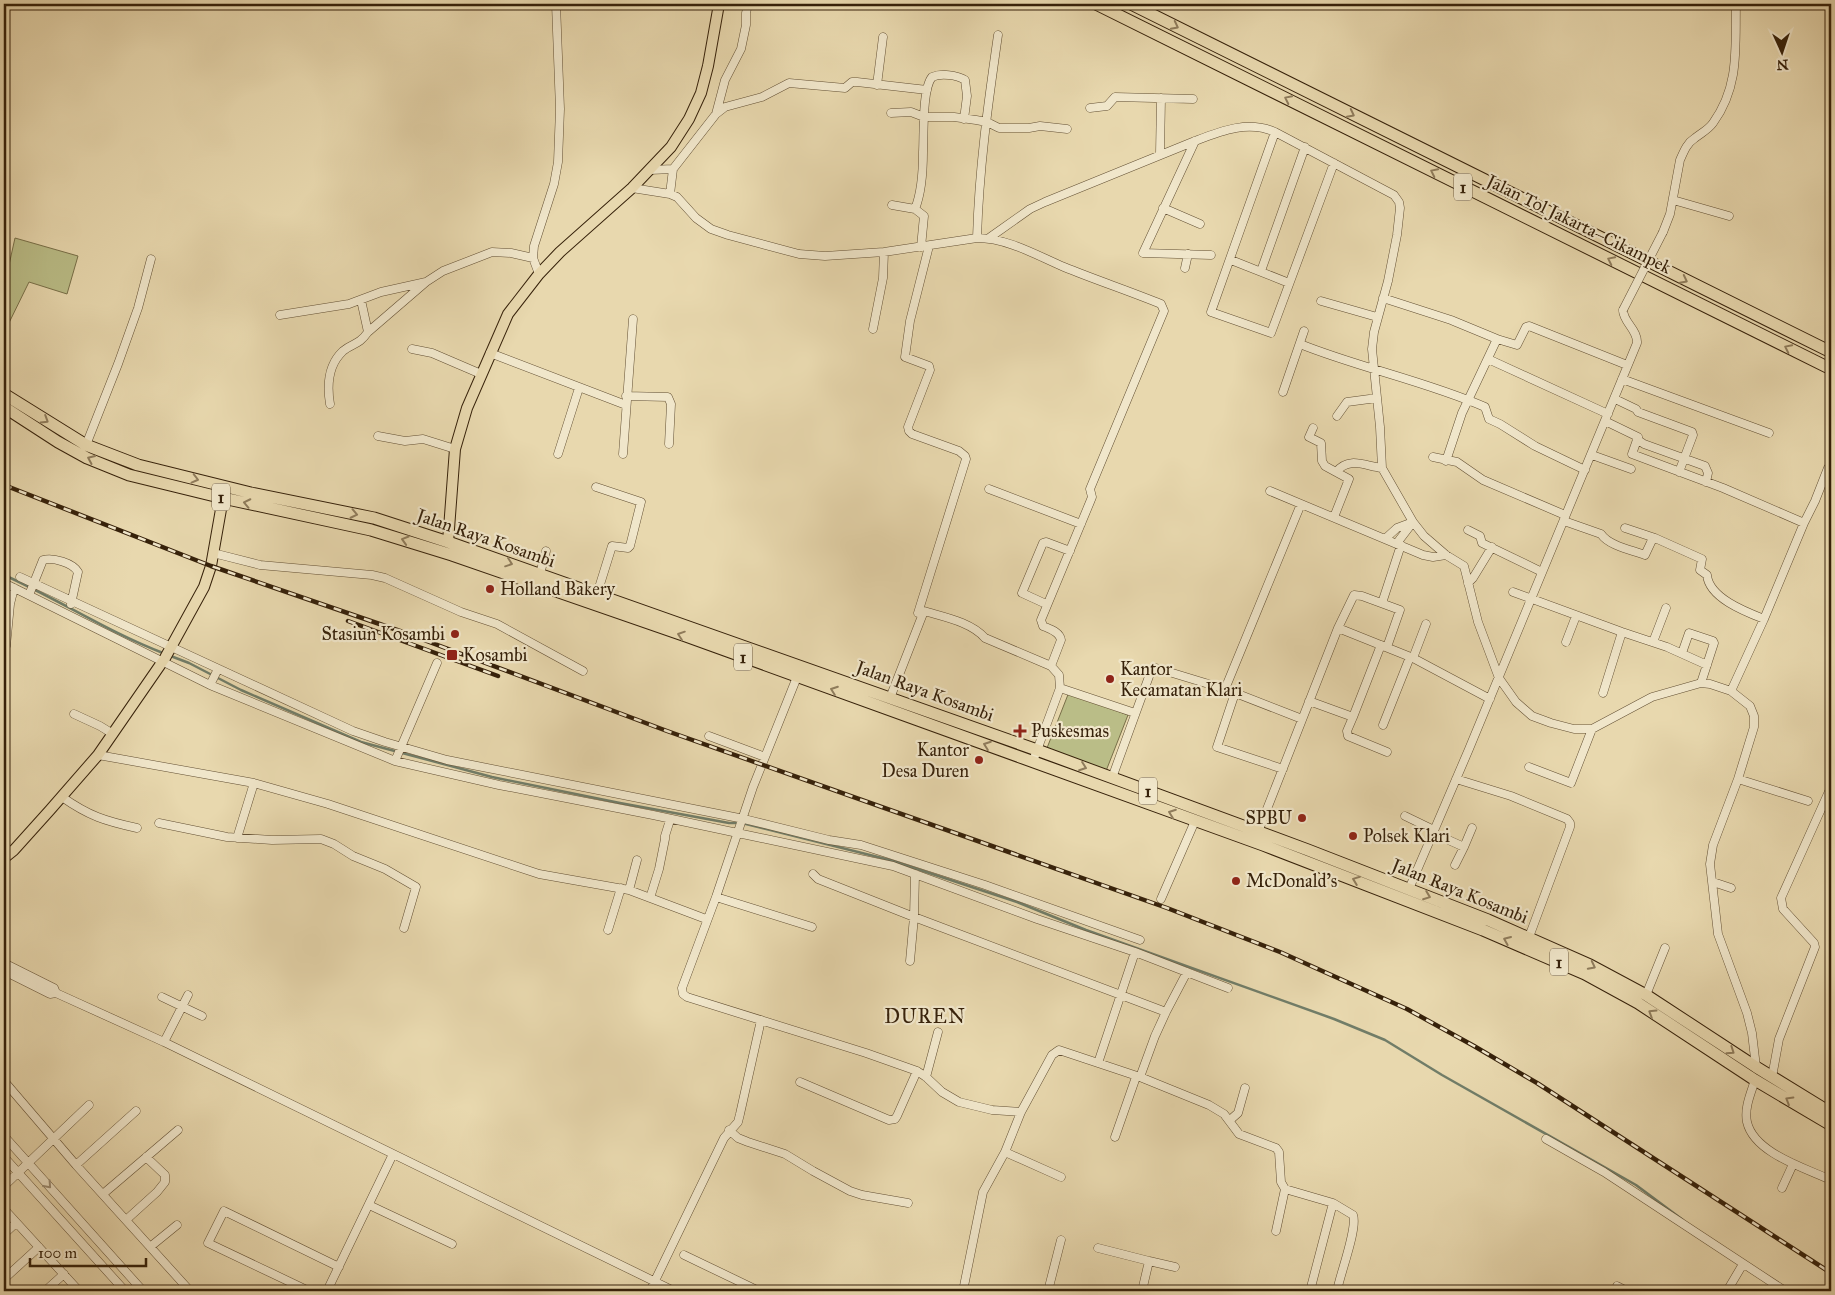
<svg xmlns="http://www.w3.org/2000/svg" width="1835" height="1295" font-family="'IM FELL Great Primer',serif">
<rect width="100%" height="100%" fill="#e8d8ae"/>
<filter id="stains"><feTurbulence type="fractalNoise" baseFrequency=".004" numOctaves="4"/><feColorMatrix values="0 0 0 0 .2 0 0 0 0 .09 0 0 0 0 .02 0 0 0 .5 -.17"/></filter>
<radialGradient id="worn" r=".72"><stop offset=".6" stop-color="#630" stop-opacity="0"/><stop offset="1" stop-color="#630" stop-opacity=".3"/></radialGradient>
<path fill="#babd87" stroke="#786f48" d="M15,238L78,256L67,294L29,282L4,333V274H7Z
M1069,692L1128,715L1106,771L1047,748Z"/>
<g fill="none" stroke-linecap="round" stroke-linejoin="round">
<path stroke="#717d68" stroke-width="2.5" d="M4,575C58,599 108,632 163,653
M168,655L189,663L241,690L361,742L492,777L620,803L729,823H742L890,860L1017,902L1086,930L1334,1019L1385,1040L1442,1075L1636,1185L1683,1220"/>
<g stroke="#624f33" stroke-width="9">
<path id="minor" d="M877,85L883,37
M1090,108L1107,106L1115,97L1193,99
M891,113L911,112L924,117H954L976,120L987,122L999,128H1029L1040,126L1067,129
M716,114L725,80L741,49L746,25V13L748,4
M1275,132L1211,312L1271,333L1334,163
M1195,141L1143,253L1211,255
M1160,154L1161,98
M650,170L673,169L716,114L725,107L762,97L789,83L845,88L852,82H857L927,90
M632,188L670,194L677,197L696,218L711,229L728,235L799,254L825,256L884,252L977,238C1007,238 1036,255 1064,267C1096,280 1129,291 1161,304L1164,311L1090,489L1092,497L1090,502L1041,620L1043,626C1050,629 1060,632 1061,640L1051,666L1059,675L1060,688L1033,761
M670,194L673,169
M1673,200L1729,216
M892,205L915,209L924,216L921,247
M1163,208L1200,224
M915,209C921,194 923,169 923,152C924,135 922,89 932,77C941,73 957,75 965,80L967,96L964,119
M1663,232L1670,214L1680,160C1684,151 1687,143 1695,138C1701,133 1708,130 1713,123C1740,86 1735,47 1736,4
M977,238C979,169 988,104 998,35
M989,238L1030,209L1045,202L1195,141C1221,131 1248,120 1275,132L1394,195L1399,202L1400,208L1397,235L1388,281L1374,332L1372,349L1380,427L1382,468L1413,522L1424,536L1446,555L1464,566L1478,622L1499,678L1516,702L1532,716L1551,723L1574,729H1592L1652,697L1701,683L1710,684L1731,691L1750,706L1754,716V727L1738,779L1713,845L1710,864L1718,934L1747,1013L1752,1033L1756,1067
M1231,260L1289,283
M1185,268L1188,254
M1261,271L1305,147
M539,274L533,258L534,246L554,184L558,162L560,109L556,4
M1383,298L1451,320L1497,339L1462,413L1446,461
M1321,301L1377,317
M280,315L349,304L381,292L426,282L443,271L492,252L511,253L533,258
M873,329L883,278L884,252
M368,332L426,282
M1497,339L1517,345L1526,327L1529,326L1627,365
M1300,344C1360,368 1425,381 1485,407L1489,419L1500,424L1535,446L1585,470
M412,349L432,353L481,374
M490,353L626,405
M1488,359L1608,414
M1622,379L1769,433
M1283,392L1304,331
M626,396L668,397L671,404L669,444
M1615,399L1636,409L1638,412L1692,432L1693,435L1679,472
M330,404C327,386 328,365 343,351C354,342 358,346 368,332L361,300
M1337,416L1347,402L1377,398
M1605,421L1638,437V440L1644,444L1705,466L1708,473L1706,482
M1313,428L1309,437L1321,443L1322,461L1325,466L1336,472
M378,436L405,441L423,439L455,449
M1638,437L1632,454L1723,488L1804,523
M86,445L118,364L138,308L151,259
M558,454L579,388
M623,454L633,319
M1592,455L1631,469
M1433,457L1457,462L1483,480L1565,515
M596,487L641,502L630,546L628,548L612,546L597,594
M989,489L1081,524
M1270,491L1423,555L1433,557L1446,555
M1334,517L1349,479L1336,472C1349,456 1365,466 1382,468
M1564,521L1601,534C1609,546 1632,550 1645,555L1653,538
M1625,528L1655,538L1702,559L1700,570L1707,575C1709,598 1746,612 1764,619
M1468,530L1480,536L1482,543L1542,572
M1386,538L1397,528L1413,522
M1397,543L1413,522
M213,553L260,565L372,575L385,578L461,612L497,624L583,671
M540,574L546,551
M20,577L353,731L385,742L447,760L744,819L829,840L861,845L985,885L1140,940
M4,583L210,685L395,761L499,785L653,815L893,866L1037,919L1135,952L1228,988
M1468,583L1473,578L1492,547
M1513,592L1622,632L1667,647L1707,665
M29,595L43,560C53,557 73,563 78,572L71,604
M1382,603L1401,545
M1046,604L1022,593L1043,543L1046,542L1070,551
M918,613L966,459L965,456L959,451L912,434L909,431L908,427L930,370L929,366L905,357L910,321L929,246
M1338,628L1413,658L1490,699
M1566,642L1576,616
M1653,642L1666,608
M6,646L10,604L14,588
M1682,653L1689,633L1713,641L1714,643L1701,683
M1413,658L1426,624
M797,677L753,787L716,897L682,988L683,994L687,997L866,1053L917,1071L926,1077L942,1092L959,1102L992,1110L1021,1112
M210,685L218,669
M1060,688L1135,713
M1225,689L1301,504
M1731,691L1764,619L1804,523L1815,501L1828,468
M1235,693L1217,747L1283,769
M1603,693L1622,632
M890,698L924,611C944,617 971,622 985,638L1051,666
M1309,701L1353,717L1381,645
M74,714L100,726L113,734
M1353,717L1347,731L1348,736L1387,752
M1383,725L1410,657
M709,736L765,757
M98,755L254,783L328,804L539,874L629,890L706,919
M395,761L437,663
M1529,767L1571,783L1592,729
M1112,778L1151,671L1156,668L1225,689L1302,719
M1456,779L1511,796L1567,819L1570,823V827L1529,937
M1738,779L1808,801
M62,797C89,816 105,821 137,828
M1405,816L1434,830
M159,823L227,837L272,840L321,839L334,844L353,856L385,869L416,887L404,928
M1258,832L1338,628L1354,595L1362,596L1400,610L1387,647
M1433,833L1464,847L1472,828
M237,838L254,783
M1455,865L1464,847
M813,874L818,879L914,917L1166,1012L1155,1036L1140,1077
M1713,882L1731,888
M1409,889L1469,749L1637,343C1638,330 1623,322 1623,310
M629,890L637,860
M716,897L812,927
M650,898L659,869L665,839V836L670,820
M1161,899L1195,821
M608,930L621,888
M910,961L914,917L915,874
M4,963L54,988L56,993L164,1042L674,1291
M4,971L50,994L56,993
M1646,995L1665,948
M162,997L202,1016
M1166,1012L1187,972
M164,1042L188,995
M1098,1063L1135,952
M926,1077L938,1032
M1772,1077L1779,1039L1815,947L1814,943L1783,909L1781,898L1831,787
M1755,1080C1751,1093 1744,1108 1747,1122C1754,1153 1805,1168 1831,1180
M4,1081L76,1165L190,1291
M800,1082L889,1120L895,1119L897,1116L917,1071
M1230,1120L1238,1113L1245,1088
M729,1130L738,1138L748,1142L785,1154L813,1171L850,1191L862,1195L908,1203
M4,1136L143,1291
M1115,1137L1136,1077
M1546,1139L1604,1172L1785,1291
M1005,1152L1061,1177
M4,1157L125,1291
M76,1165L136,1111
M4,1186L89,1105
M1782,1188L1793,1164
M1285,1189L1333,1203L1353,1215C1358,1228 1340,1274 1337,1291
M103,1194L178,1130
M369,1205L452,1244
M4,1209L79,1291
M126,1220L157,1192L165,1182V1175L146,1157
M4,1234L16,1223
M150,1247L177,1225
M1098,1248L1149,1261L1142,1291
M684,1255L759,1291
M1149,1261L1175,1267
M4,1279L39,1247
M1617,1286L1627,1291
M45,1291L64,1274
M309,1291L208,1243L224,1211L339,1267
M327,1291L393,1154
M650,1291L724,1138L738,1122L740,1114L761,1020
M963,1291L983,1192L1005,1152L1021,1112L1052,1055L1059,1050L1140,1077L1209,1105L1224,1114L1239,1134L1276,1148L1279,1152L1281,1182L1285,1189L1276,1231
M1048,1291L1061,1240
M1310,1291L1333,1203
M1727,1291L1743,1264"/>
</g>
<g stroke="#36210a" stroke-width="12">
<path id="major" d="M448,542L455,449L467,408L508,314L539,274L560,252L632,188L671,147L689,119L701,93L708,66L719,4
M4,858L14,850L50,810L98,755L165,658L204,587L211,566L223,498"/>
</g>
<g stroke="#36210a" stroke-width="13">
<path id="highway" d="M1096,4L1831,369
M1131,4L1831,352
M4,394L86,445L138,465L251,493L374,518L448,542L1037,750L1308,850L1488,920L1590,965L1646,995L1756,1067L1831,1113
M4,407L58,442L87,458L129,475L223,498L371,530L452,555L686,636L1263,845L1483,930L1585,974L1638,1003L1755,1080L1831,1125"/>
</g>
<use href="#minor" stroke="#f0e6ca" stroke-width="8"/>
<use href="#major" stroke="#e8d8ae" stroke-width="10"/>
<use href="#highway" stroke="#e8d8ae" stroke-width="11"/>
<g stroke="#36210a" stroke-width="4.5">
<path id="rail" d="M4,485L211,566L400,631L667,731L1167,908L1280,952L1407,1009L1474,1046L1537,1083L1831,1273
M348,621L498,676"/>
</g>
<use href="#rail" stroke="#f0e6ca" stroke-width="2.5" stroke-dasharray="8" stroke-linecap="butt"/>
<g stroke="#624f33" stroke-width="9" stroke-linecap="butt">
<path id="minor-bridge" d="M1623,310L1663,232"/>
</g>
<use href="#minor-bridge" stroke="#f0e6ca" stroke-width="8"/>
</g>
<defs><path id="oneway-chevron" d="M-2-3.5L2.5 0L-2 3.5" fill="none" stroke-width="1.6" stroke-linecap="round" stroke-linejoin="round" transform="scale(1.25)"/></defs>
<g stroke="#8f7c5c">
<use href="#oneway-chevron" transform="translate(1175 26) rotate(27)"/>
<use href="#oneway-chevron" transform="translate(1288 99) rotate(-154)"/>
<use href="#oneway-chevron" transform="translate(1351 114) rotate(27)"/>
<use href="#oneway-chevron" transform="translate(1434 172) rotate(-154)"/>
<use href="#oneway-chevron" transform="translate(1611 260) rotate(-154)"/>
<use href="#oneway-chevron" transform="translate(1684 280) rotate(27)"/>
<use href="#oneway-chevron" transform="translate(1788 348) rotate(-154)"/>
<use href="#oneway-chevron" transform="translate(45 420) rotate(32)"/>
<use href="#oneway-chevron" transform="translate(91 459) rotate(-156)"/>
<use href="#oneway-chevron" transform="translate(195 479) rotate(14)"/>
<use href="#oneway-chevron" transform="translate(247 503) rotate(-168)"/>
<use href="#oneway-chevron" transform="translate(354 514) rotate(12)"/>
<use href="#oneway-chevron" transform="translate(405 540) rotate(-163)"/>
<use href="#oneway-chevron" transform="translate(509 563) rotate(19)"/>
<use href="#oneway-chevron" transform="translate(681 635) rotate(-161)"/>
<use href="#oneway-chevron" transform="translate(834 690) rotate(-160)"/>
<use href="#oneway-chevron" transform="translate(987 745) rotate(-160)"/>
<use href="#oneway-chevron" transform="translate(1083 767) rotate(20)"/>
<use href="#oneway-chevron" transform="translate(1172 813) rotate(-160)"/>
<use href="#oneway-chevron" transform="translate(1356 880) rotate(-159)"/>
<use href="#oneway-chevron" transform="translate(1427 896) rotate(21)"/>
<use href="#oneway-chevron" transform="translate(1507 940) rotate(-157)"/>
<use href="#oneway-chevron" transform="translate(1592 966) rotate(27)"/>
<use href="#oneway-chevron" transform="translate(1652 1013) rotate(-148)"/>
<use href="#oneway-chevron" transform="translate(1731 1051) rotate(34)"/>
<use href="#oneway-chevron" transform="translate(1789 1100) rotate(-149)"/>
</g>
<use stroke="#9c8d74" href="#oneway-chevron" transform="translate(48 1185) rotate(48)"/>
<g fill="#8f2418" stroke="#f0e6ca" stroke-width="2">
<circle cx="490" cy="589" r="5"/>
<circle cx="455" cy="634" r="5"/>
<rect x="446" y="649" width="12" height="12" rx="2.5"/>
<circle cx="1110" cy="679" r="5"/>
<path d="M1017.5 723.5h5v5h5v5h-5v5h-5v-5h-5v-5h5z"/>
<circle cx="979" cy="760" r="5"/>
<circle cx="1302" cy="818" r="5"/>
<circle cx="1353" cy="836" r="5"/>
<circle cx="1236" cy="881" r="5"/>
</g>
<g text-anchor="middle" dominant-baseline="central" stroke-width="4.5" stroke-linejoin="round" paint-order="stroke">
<g fill="#f0e6ca" stroke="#6e5c44" stroke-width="1">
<rect x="1454" y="173.5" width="18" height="27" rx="4"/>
<rect x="212" y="483.5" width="18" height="27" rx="4"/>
<rect x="734" y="643.5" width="18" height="27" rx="4"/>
<rect x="1139" y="777.5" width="18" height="27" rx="4"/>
<rect x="1550" y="948.5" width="18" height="27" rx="4"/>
</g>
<g font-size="16" font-weight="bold" fill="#36210a">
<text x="1463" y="187">1</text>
<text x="221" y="497">1</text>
<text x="743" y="657">1</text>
<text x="1148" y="791">1</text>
<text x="1559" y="962">1</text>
</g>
<g font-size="18" fill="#36210a" stroke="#f0e6ca">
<text transform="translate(1579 224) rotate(26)">Jalan Tol Jakarta–Cikampek</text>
<text transform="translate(486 538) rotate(19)">Jalan Raya Kosambi</text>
<text transform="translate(925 691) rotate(20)">Jalan Raya Kosambi</text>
<text transform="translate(1460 891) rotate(22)">Jalan Raya Kosambi</text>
</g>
<g font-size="18" fill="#36210a" stroke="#f0e6ca" text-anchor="start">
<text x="500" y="589">Holland Bakery</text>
<text x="445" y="634" text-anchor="end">Stasiun Kosambi</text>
<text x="463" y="655">Kosambi</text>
<text x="1120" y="669">Kantor<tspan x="1120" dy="21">Kecamatan Klari</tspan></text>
<text x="1031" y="731">Puskesmas</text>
<text x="969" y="750" text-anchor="end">Kantor<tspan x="969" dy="21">Desa Duren</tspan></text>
<text x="1292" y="818" text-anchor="end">SPBU</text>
<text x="1363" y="836">Polsek Klari</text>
<text x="1246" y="881">McDonald's</text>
</g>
<g font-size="20" letter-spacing="1" fill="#36210a" stroke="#f0e6ca">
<text x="925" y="1016">DUREN</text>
</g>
</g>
<rect width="1835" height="1295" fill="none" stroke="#e8d8ae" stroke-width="20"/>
<rect x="5" y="5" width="1825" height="1285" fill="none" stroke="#36210a" stroke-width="2.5"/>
<rect x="10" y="10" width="1815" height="1275" fill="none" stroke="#36210a"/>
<g transform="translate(1782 52) rotate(177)" stroke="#f0e6ca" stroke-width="4" paint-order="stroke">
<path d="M0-4L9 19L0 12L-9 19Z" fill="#36210a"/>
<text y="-8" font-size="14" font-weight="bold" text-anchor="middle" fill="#36210a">N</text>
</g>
<path d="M30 1258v8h116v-8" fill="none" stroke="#36210a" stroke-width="2.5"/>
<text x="38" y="1258" font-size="15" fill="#36210a" stroke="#f0e6ca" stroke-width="4" paint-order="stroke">100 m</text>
<rect width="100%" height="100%" filter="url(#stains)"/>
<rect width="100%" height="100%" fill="url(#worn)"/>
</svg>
